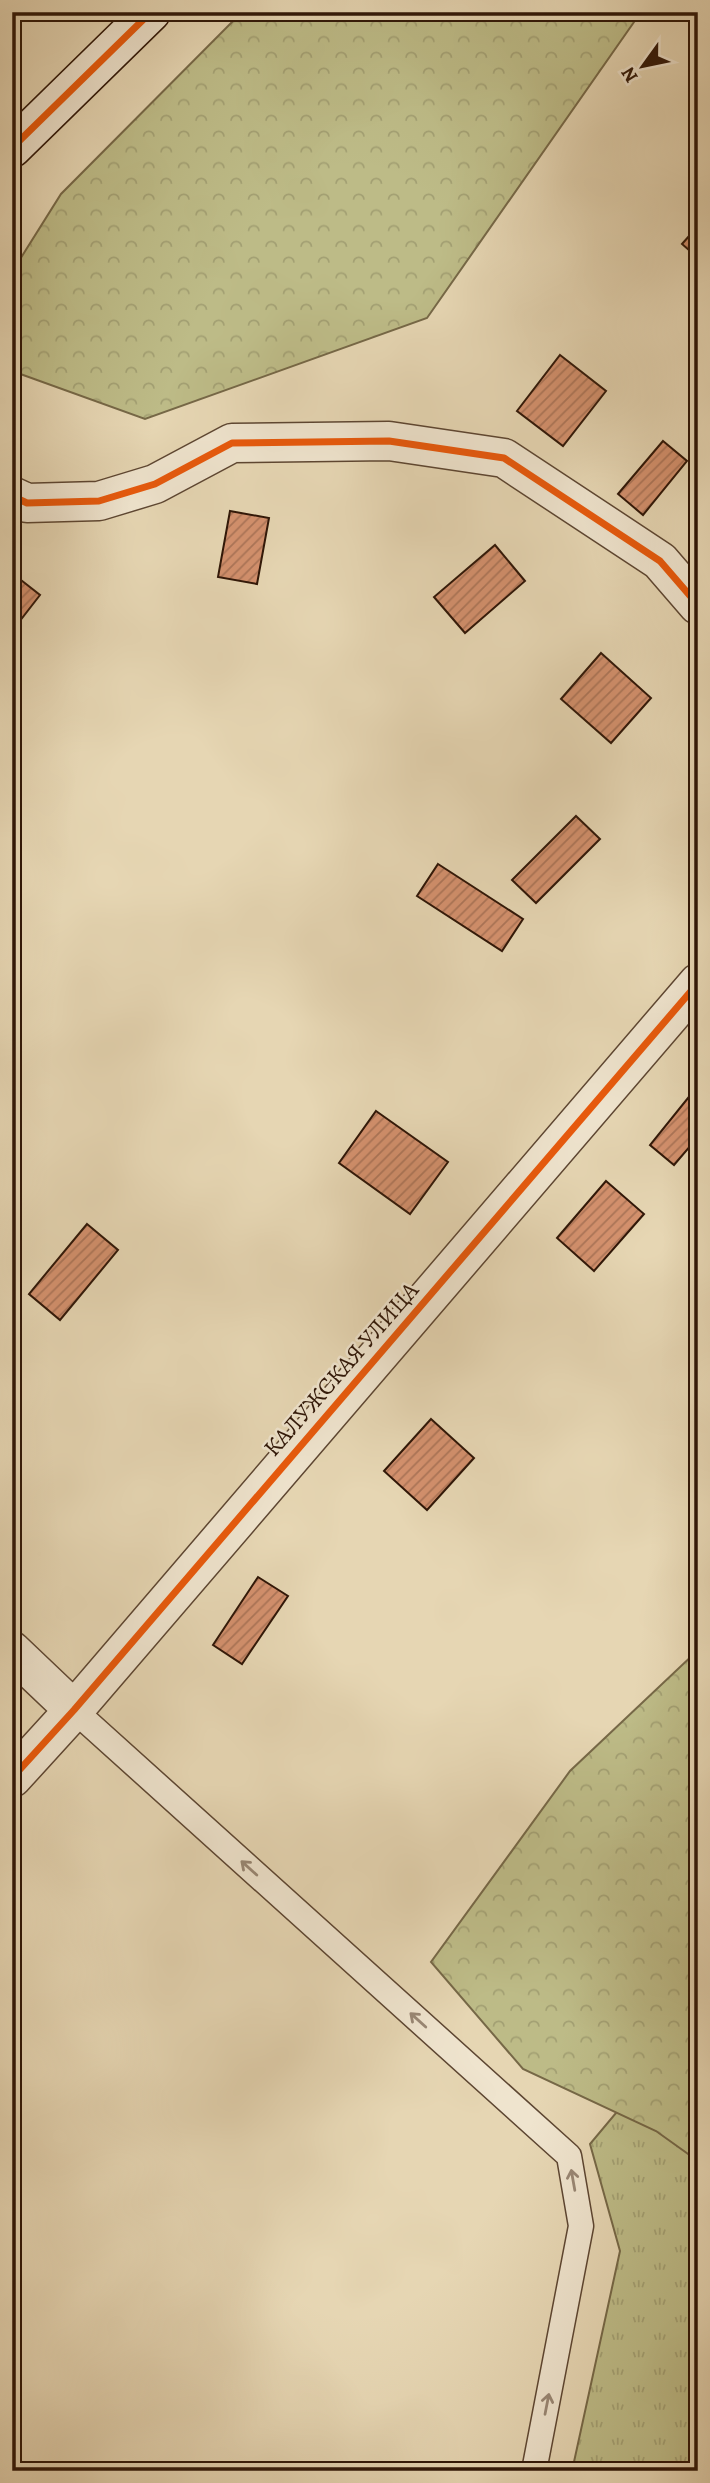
<svg xmlns="http://www.w3.org/2000/svg" width="710" height="2483" font-family="Alegreya,serif">
<defs>
<pattern id="grass-tufts" width="24" height="20" patternUnits="userSpaceOnUse" patternTransform="scale(1.75)"><rect width="24" height="20" fill="#bdbb87"/><path d="M3 7l-1-3M5 7V3M7 7l1-3M15 17l-1-3M17 17v-4M19 17l1-3" fill="none" stroke="#a3a073"/></pattern>
<pattern id="forest-crowns" width="20" height="18" patternUnits="userSpaceOnUse" patternTransform="scale(1.75)"><rect width="20" height="18" fill="#bdbb87"/><path d="M2 6a3 3 0 1 1 6 0M12 15a3 3 0 1 1 6 0" fill="none" stroke="#a3a073"/></pattern>
<pattern id="building-hatch" width="6" height="6" patternUnits="userSpaceOnUse" patternTransform="scale(1.75)"><rect width="6" height="6" fill="#d4916e"/><path d="M-1 1l2-2M0 6l6-6M5 7l2-2" fill="none" stroke="#ac7558"/></pattern>
</defs>
<rect width="100%" height="100%" fill="#e6d6b3"/>
<filter id="stains"><feTurbulence type="fractalNoise" baseFrequency=".00286" numOctaves="4"/><feColorMatrix values="0 0 0 0 .2 0 0 0 0 .09 0 0 0 0 .02 0 0 0 .5 -.17"/></filter>
<radialGradient id="worn" r=".72"><stop offset=".6" stop-color="#630" stop-opacity="0"/><stop offset="1" stop-color="#630" stop-opacity=".3"/></radialGradient>
<path fill="url(#grass-tufts)" stroke="#766847" stroke-width="2" d="M698,2015V2471H572L620,2251L590,2144Z"/>
<path fill="url(#forest-crowns)" stroke="#766847" stroke-width="2" d="M242,12H641L427,318L145,419L12,371V272L61,194Z
M698,1650V2161L656,2131L523,2069L431,1962L570,1771Z"/>
<path fill="url(#building-hatch)" stroke="#2f1607" stroke-width="2" d="M698,226V258L682,244Z
M560,355L606,391L563,446L517,411Z
M663,441L687,461L643,515L618,494Z
M230,511L269,518L257,584L218,577Z
M495,545L525,581L465,633L434,597Z
M12,573L40,595L12,631Z
M601,653L651,698L611,743L561,699Z
M576,816L600,839L536,903L512,880Z
M438,864L523,919L502,951L417,896Z
M688,1098L698,1106V1137L674,1165L650,1145Z
M376,1111L448,1162L410,1214L339,1163Z
M606,1181L644,1214L594,1271L557,1238Z
M87,1224L118,1250L60,1320L29,1294Z
M431,1419L474,1458L427,1510L384,1471Z
M258,1577L288,1596L242,1664L213,1645Z"/>
<g fill="none" stroke-linecap="round" stroke-linejoin="round">
<g stroke="#5d4632" stroke-width="27">
<path id="lane" d="M74,1710L569,2156L581,2226L534,2471"/>
</g>
<g stroke="#5d4632" stroke-width="41">
<path id="street" d="M12,496L27,503L99,501L155,484L232,443L389,441L504,458L660,561L698,605
M12,1651L74,1710
M12,1778L74,1710L698,983"/>
</g>
<g stroke="#2f1607" stroke-width="41">
<path id="secondary" d="M12,148L151,12"/>
</g>
<use href="#lane" stroke="#efe4ce" stroke-width="24"/>
<use href="#street" stroke="#efe4ce" stroke-width="38"/>
<use href="#secondary" stroke="#efe4ce" stroke-width="38"/>
<g stroke="#efe4ce" stroke-width="11">
<path id="cycleway" d="M12,148L151,12
M12,496L27,503L99,501L155,484L232,443L389,441L504,458L660,561L698,605
M12,1778L74,1710L698,983"/>
</g>
<use href="#cycleway" stroke="#e8590c" stroke-width="7"/>
</g>
<defs><path id="oneway-shaft" d="M-6 0H5M1.5-3L5.5 0L1.5 3" fill="none" stroke-width="1.6" stroke-linecap="round" stroke-linejoin="round" transform="scale(1.75)"/></defs>
<g stroke="#998774">
<use href="#oneway-shaft" transform="translate(249 1868) rotate(-138)"/>
<use href="#oneway-shaft" transform="translate(418 2020) rotate(-138)"/>
<use href="#oneway-shaft" transform="translate(573 2180) rotate(-100)"/>
<use href="#oneway-shaft" transform="translate(547 2404) rotate(-79)"/>
</g>
<g text-anchor="middle" dominant-baseline="central" stroke-width="5" stroke-linejoin="round" paint-order="stroke">
<g font-size="24" fill="#2f1607" stroke="#efe4ce">
<text transform="translate(341 1369) rotate(-49)">КАЛУЖСКАЯ УЛИЦА</text>
</g>
</g>
<rect width="710" height="2483" fill="none" stroke="#e6d6b3" stroke-width="42"/>
<rect x="14" y="14" width="682" height="2455" fill="none" stroke="#2f1607" stroke-width="3.5"/>
<rect x="21" y="21" width="668" height="2441" fill="none" stroke="#2f1607" stroke-width="2"/>
<g transform="translate(643 66) rotate(237)" stroke="#efe4ce" stroke-width="5" paint-order="stroke">
<path d="M0-5L12 26L0 18L-12 26Z" fill="#2f1607"/>
<text y="-10" font-size="19" font-weight="bold" text-anchor="middle" fill="#2f1607">N</text>
</g>
<rect width="100%" height="100%" filter="url(#stains)"/>
<rect width="100%" height="100%" fill="url(#worn)"/>
</svg>
